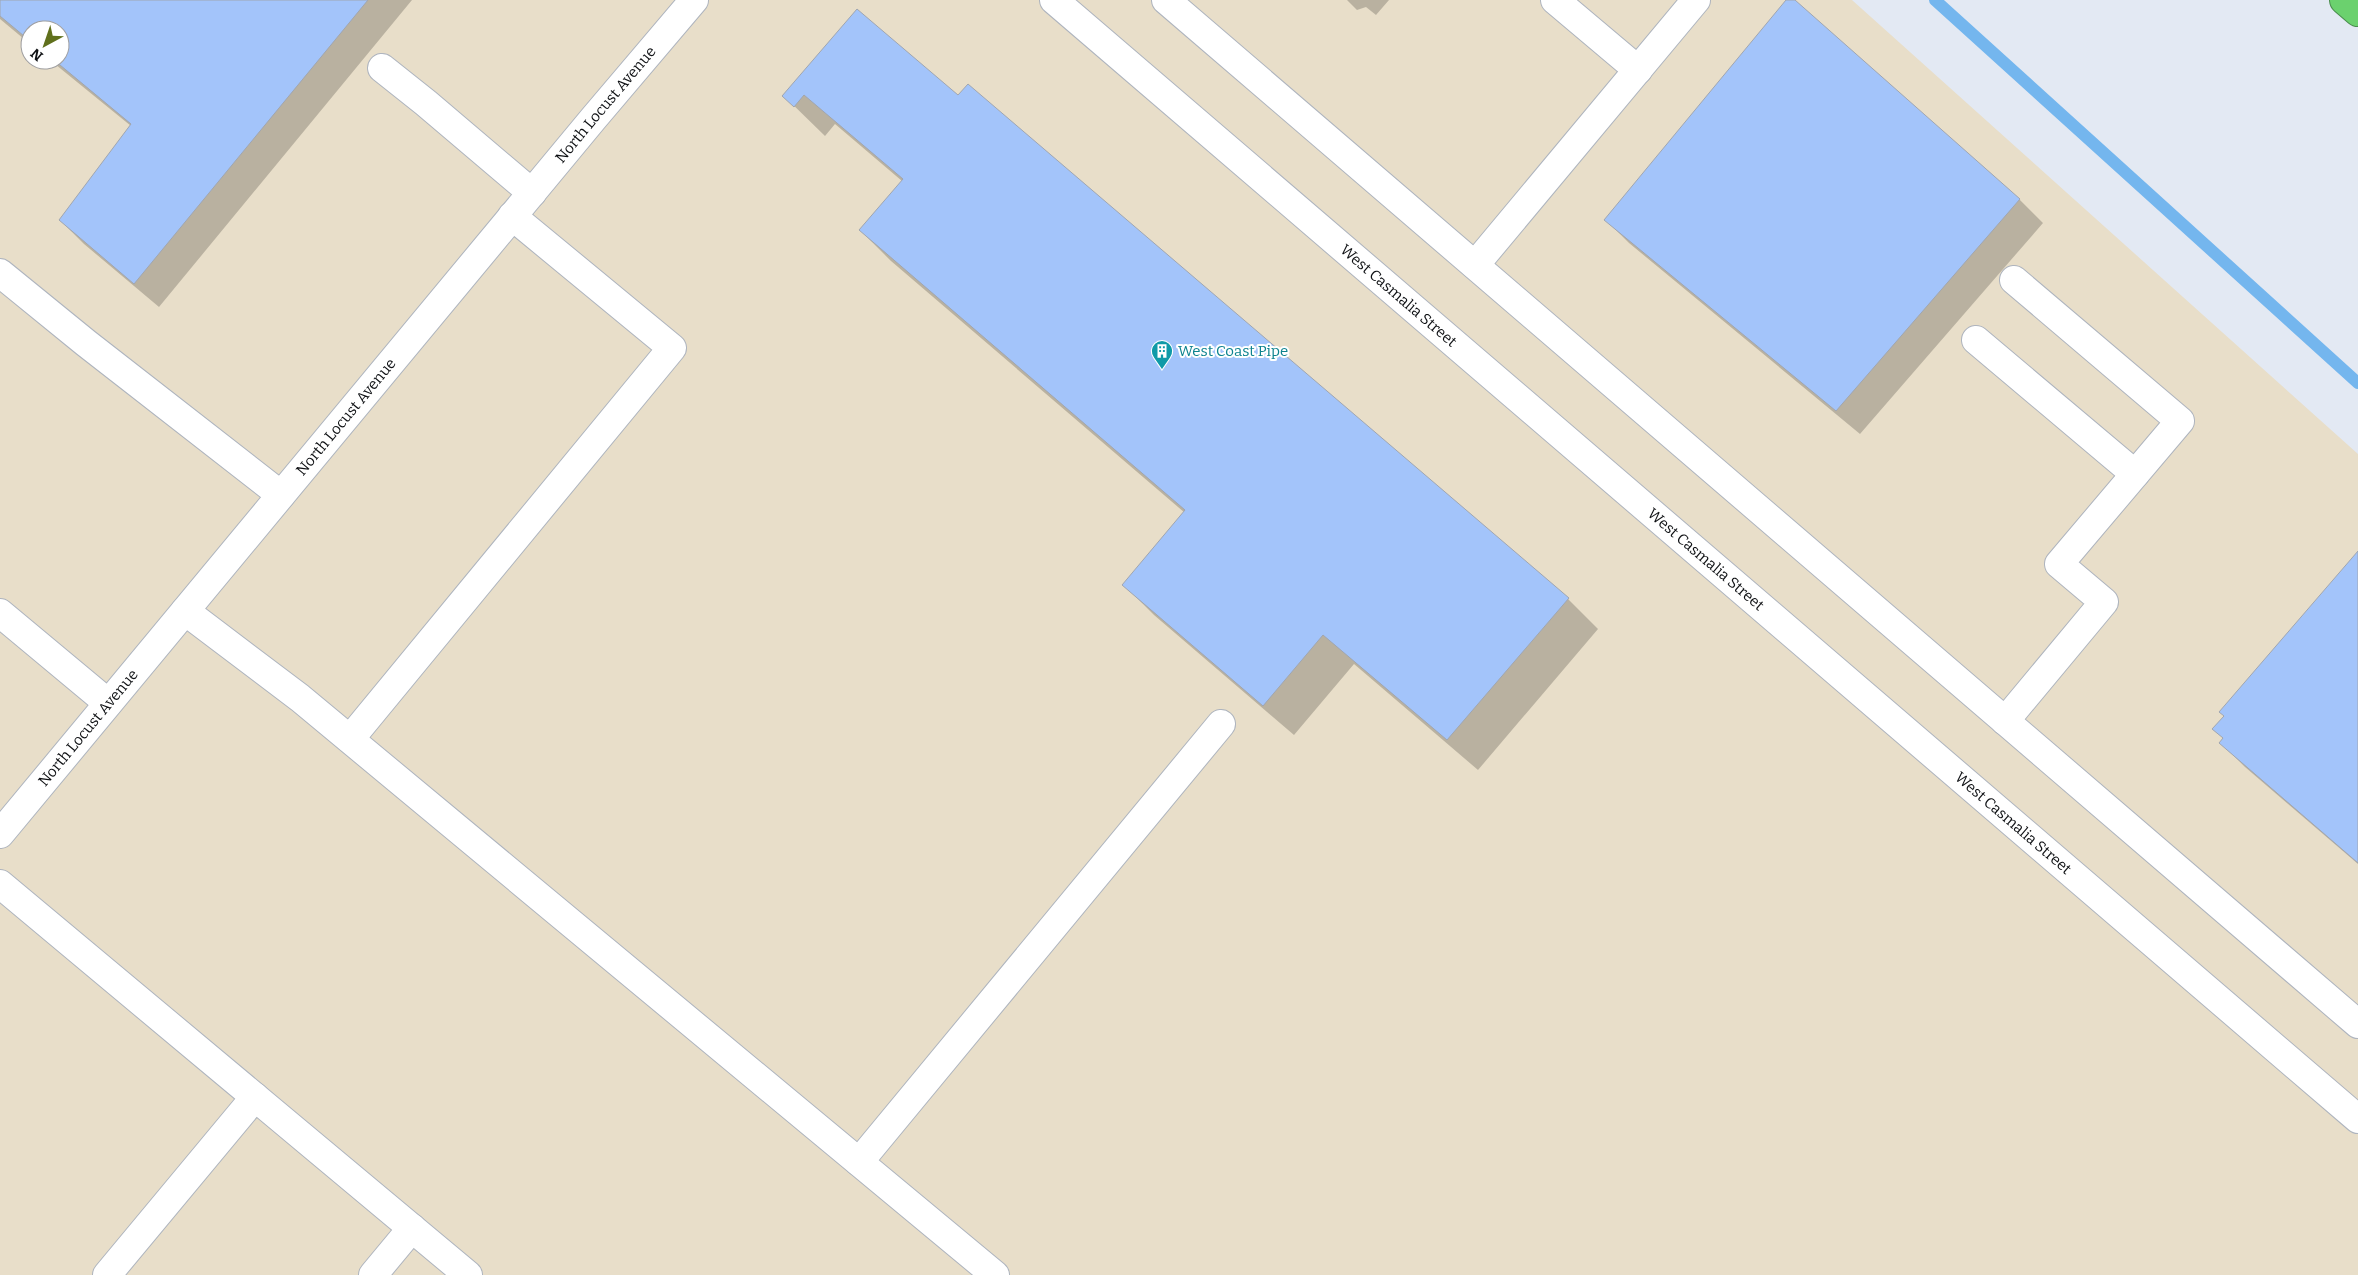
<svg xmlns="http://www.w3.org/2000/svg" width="2358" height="1275" font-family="Bitter,serif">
<rect width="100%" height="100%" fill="#e3e9f3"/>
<path fill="#e8dec9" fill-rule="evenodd" d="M0,0H1852L2358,454V1275H0ZM30,30H60V60H30Z"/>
<path fill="#0003" d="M0,0H412L159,307L84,244L60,220L131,126L50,60H60V30H30V44L0,19Z
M1347,0H1389L1376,15L1366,7L1357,10Z
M1788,0H1793L2019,199L2043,223L1860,434L1629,243L1606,220Z
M857,10L958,97L1568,599L1598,629L1478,770L1354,664L1294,735L1154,615L1124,585L1185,513L891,261L860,230L902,181L835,124L825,136L784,96Z
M2358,553V864L2245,767L2221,743L2224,739L2214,729Z"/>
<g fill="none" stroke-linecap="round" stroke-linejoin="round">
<path stroke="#74b6ee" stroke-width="12" d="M1935,0L2358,383"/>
</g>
<path fill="#a3c4fa" stroke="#a0a6b0" d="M0,0H368L134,284L59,220L131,124L54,60H60V30H30V41L0,16Z
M1786,0H1795L2020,199L1836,411L1604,220Z
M857,9L958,95L968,84L1569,598L1447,740L1323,635L1263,706L1122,585L1185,510L859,230L903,179L804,95L794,107L782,96Z
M2358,551V863L2219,743L2223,738L2212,729L2224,716L2219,712Z"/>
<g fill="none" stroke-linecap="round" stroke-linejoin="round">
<g stroke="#aeb4be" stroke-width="30">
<g id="minor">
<path id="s1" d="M1054,0L2358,1119"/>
<path d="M1166,0L2358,1024"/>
<path d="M1555,0L1638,70"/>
<path d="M382,68L426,103L532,193"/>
<path d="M1475,265L1696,0"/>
<path d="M0,273L86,343L281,495"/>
<path d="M1976,340L2135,474"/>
<path d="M185,611L300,698L995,1275"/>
<path d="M0,613L108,703"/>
<path d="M2005,721L2104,602L2059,564L2180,421L2014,280"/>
<path d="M350,739L672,348L512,216"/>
<path id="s2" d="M0,834L593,119L694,0"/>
<path d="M0,884L468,1275"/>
<path d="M859,1162L1221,724"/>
<path d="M107,1275L255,1097"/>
<path d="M373,1275L412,1228"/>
</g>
</g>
<g stroke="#4a8d4e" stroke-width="30">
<path id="highway" d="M2344,0L2358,12"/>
</g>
<use href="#minor" stroke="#fff" stroke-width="28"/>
<use href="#highway" stroke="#6bd16e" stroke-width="28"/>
</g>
<defs>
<g id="building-pin" transform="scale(1.125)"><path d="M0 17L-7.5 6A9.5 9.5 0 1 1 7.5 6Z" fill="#0f9aa8" stroke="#fff"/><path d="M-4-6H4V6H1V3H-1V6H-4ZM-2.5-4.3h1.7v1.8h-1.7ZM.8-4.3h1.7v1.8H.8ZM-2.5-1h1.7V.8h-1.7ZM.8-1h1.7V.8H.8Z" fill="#fff"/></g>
</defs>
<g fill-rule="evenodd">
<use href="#building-pin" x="1162" y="351"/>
</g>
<g text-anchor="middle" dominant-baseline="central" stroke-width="4" stroke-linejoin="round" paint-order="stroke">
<g font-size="15" fill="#0e1013" stroke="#fff">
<text stroke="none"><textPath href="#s2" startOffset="948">North Locust Avenue</textPath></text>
<text stroke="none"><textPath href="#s1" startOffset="454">West Casmalia Street</textPath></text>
<text stroke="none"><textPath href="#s2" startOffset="542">North Locust Avenue</textPath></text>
<text stroke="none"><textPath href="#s1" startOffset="859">West Casmalia Street</textPath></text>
<text stroke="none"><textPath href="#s2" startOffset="138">North Locust Avenue</textPath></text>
<text stroke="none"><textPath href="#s1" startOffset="1264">West Casmalia Street</textPath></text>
</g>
<g font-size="15" fill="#0d838f" stroke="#fff" text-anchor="start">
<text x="1178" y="351">West Coast Pipe</text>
</g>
</g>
<g transform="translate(45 45) rotate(220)"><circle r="24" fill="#ffffff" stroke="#9f9fa1"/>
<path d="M0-4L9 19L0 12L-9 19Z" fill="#60701c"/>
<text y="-8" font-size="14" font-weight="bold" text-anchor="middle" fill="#0e1013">N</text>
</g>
</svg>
